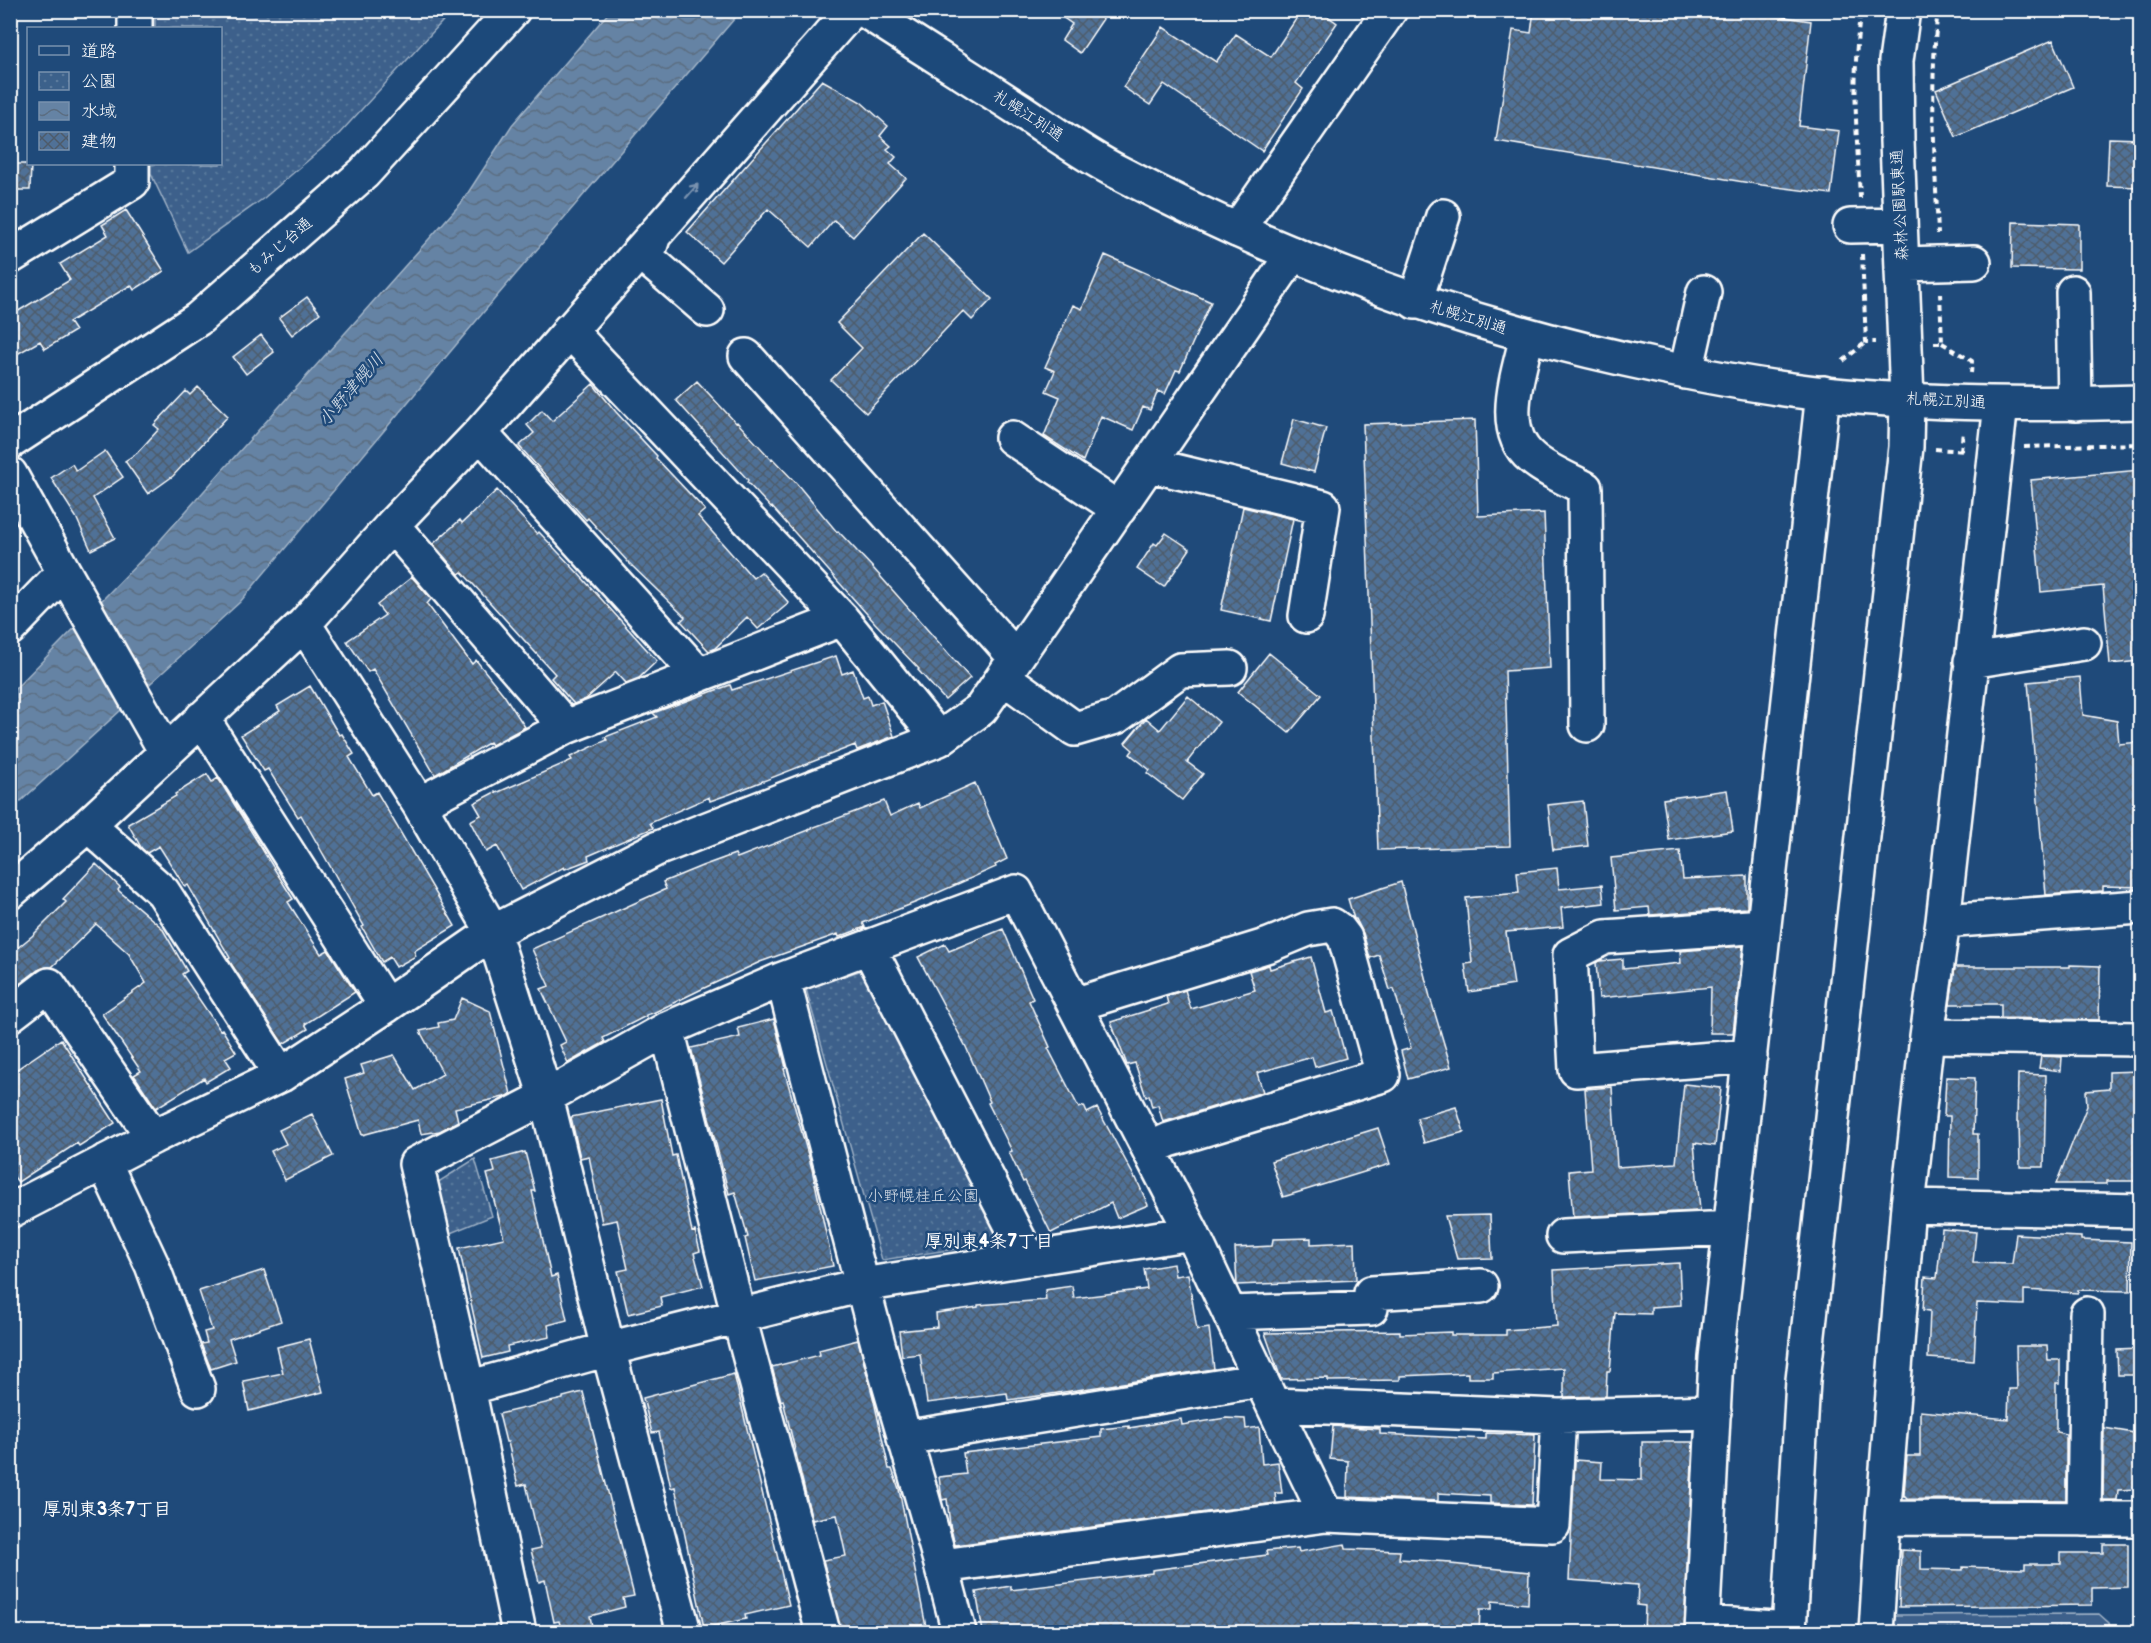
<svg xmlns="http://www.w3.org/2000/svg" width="2151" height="1643" font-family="'Balsamiq Sans','Klee One',sans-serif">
<defs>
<pattern id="grass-tufts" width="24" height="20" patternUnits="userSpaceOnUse" patternTransform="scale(1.5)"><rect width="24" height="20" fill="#3c618b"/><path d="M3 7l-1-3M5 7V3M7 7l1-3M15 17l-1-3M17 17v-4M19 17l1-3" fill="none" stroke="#59799c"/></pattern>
<pattern id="park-dots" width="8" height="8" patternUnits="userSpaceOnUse" patternTransform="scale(1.5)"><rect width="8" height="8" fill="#3c618b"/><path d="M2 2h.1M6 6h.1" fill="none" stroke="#59799c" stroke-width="1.8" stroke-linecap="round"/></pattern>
<pattern id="water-waves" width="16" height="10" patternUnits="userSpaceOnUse" patternTransform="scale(1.5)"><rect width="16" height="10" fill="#6583a4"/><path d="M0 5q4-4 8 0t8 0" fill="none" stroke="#5b6d81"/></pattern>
<pattern id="building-cross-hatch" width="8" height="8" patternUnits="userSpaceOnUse" patternTransform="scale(1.5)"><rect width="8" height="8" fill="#507197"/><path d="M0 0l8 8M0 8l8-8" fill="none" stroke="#4e5b6a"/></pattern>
</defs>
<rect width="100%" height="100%" fill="#1f4a7a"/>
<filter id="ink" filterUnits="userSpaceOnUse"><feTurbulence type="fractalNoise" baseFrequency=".0167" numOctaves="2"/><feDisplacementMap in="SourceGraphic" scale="12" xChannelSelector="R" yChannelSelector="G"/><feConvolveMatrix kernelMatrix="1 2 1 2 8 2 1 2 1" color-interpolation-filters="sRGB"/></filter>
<g filter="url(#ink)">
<path fill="url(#grass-tufts)" stroke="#9eb0c5" stroke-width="1.5" d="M2099,1614L2109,1623L2111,1632H1890V1615Z"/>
<path fill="url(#park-dots)" stroke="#9eb0c5" stroke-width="1.5" d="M155,11V10L452,11L339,134L264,198L188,252L151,174V164H220V28H155Z
M868,968L1009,1241L882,1260L806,989Z
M475,1159L492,1216L448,1234L435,1184Z"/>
<path fill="url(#water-waves)" stroke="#a3b5c8" stroke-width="1.5" d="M610,11H741L498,295L240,602L11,810V693L154,547L462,202L512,125Z"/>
<path fill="url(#building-cross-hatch)" stroke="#fff" stroke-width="1.5" d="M1052,10H1109L1080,53L1062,40L1072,24Z
M1302,10H1319L1337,23L1296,83L1303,89L1262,151L1164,84L1150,105L1123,87L1163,27L1216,62L1236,34L1271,57Z
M1534,10H1739L1811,21L1799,126L1839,131L1831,194L1762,185L1496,141L1513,30L1531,33Z
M2053,40L2073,87L1956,137L1936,90Z
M822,80L861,102L888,126L880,136L891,146L887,149L896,157L890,164L906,178L853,237L834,220L811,247L768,209L721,262L687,232Z
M2109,138L2140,139V187L2107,186Z
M10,164H31L30,190H10Z
M126,210L164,271L134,290L131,285L69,322L75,331L45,349L40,341L10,358V316L70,280L60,264L108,235L102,225Z
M2013,222L2079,224V269L2012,268Z
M923,233L992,299L972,320L963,311L866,413L831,380L862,348L837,323Z
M1105,255L1211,302L1180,371L1176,370L1165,394L1158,391L1150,410L1143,407L1133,430L1101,416L1083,461L1044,436L1060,397L1046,391L1055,371L1045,367L1073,305L1082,309Z
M307,297L320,313L292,335L279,318Z
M261,335L274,352L246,374L233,357Z
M697,381L736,423L737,422L771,459L772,458L797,484L837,532L838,531L873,568L970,678L945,700L918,670L919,669L875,623L772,507L771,508L747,482L748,480L676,400Z
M593,384L616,412L657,456L656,458L705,510L698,516L753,578L761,572L789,603L758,629L747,617L714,649L709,651L681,621L685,617L629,563L588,518L586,520L519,446L534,433L527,425L542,410L552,421Z
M198,387L228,416L173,476L148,494L125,461L137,453L159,429L154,425L186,391L190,395Z
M1294,419L1326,428L1314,472L1282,463Z
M1475,420L1478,516L1544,513L1550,668L1505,671L1510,846L1378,850L1363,424Z
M105,451L123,477L93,498L115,538L91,550L76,517L51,478L72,464L76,471Z
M2140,470V661L2110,664L2103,586L2041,592L2031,480Z
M497,490L537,534L539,532L577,572L657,661L639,678L626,683L616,672L586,699L574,704L551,678L555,674L462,572L459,574L433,544L460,520L462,523Z
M1243,507L1293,519L1271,621L1221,610Z
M1166,533L1190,549L1164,587L1137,569L1154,543L1157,545Z
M412,577L431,599L427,604L472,664L476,660L504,695L525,727L492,745L490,742L435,775L373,669L368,672L347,641L385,615L377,605Z
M1269,653L1321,695L1289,733L1238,692Z
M836,656L842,674L853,670L863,698L868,696L871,705L882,701L894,736L857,750L855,745L730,794L710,801L709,797L650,823L653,828L588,856L589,860L565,869L564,867L521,890L497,846L486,852L470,821L481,815L474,803L495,792L496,793L572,760L570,757L607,740L605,737L657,717L653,713L730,685L732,690Z
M2080,677L2083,715L2117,721L2119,744L2140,742V887L2103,886V891L2046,895L2028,682Z
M310,686L339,735L342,734L354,754L349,757L372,795L377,792L455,926L414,951L416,956L396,967L390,957L382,962L362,927L364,926L301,815L298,817L268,769L264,771L241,735L280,711L277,706Z
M1188,696L1219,722L1187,762L1203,774L1182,800L1147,773L1150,770L1130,754L1133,750L1125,743L1146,718L1160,730Z
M207,774L212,782L218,778L293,899L288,902L321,954L328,950L355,992L305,1024L308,1029L283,1044L228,959L230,958L188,885L185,887L159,846L147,853L142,849L128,824L176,796L175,794Z
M975,783L1007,859L995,865L996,867L917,902L863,923L865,927L839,937L838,934L760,962L702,989L653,1013L646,1015V1016L603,1038L605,1042L568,1063L560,1045L566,1042L541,989L549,986L532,949L666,889L663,882L702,866L735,854L737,858L809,830V829L884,801L890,816L918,803L920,808Z
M1727,790L1733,831L1669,840L1663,799Z
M1583,801L1588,846L1553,850L1548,805Z
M1680,851L1683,879L1747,876V908L1650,915L1649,907L1616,910L1611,858Z
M96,864L120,887L118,890L162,928L187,971L182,974L220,1030L222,1029L236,1052L225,1058L231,1067L206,1082L204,1078L156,1108L134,1075L141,1071L102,1014L146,983L129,954L96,924L52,967H46L38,970L10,991V954L32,936L66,902L63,899Z
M1557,868L1559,889L1602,885L1604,903L1561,908L1563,927L1506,932L1514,985L1469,992L1465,964L1472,963L1466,898L1519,893L1517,872Z
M1401,882L1430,997L1451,1067L1408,1079L1401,1051L1411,1048L1394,989L1390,990L1379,955L1370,958L1363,933L1356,919H1354L1348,899Z
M1003,929L1033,999L1029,1001L1050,1047L1048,1048L1079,1108L1084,1106L1087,1113L1097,1108L1135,1178H1136L1148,1205L1117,1218L1111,1203L1051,1233L1025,1181L1023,1182L1009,1152L1012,1151L988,1103L990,1102L966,1047L918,957L945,944L949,951Z
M1743,946L1733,1033H1710L1711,987L1599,998L1596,963L1599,961L1623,959V969L1681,963L1680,951Z
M1311,957L1326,1013L1333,1011L1346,1058L1315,1067L1312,1057L1257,1073L1263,1092L1163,1122L1158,1105L1152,1107L1149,1095L1146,1097L1135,1063L1127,1065L1111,1022L1168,1004L1166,996L1185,990L1191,1009L1255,990L1249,971L1269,965L1270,969Z
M2070,965L2100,966L2099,1020L2001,1018V1004H1950L1955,967H2070Z
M462,998L490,1011L511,1094L504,1097L455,1108L458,1121L440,1131L421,1134L418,1120L362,1135L345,1079L364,1073L361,1065L394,1055L415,1090L443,1074L420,1031L439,1027L438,1023L453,1020Z
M774,1019L786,1068L784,1069L812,1169L833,1266L755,1281L745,1238L748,1237L735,1192L729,1194L691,1048L740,1037L738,1028Z
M61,1039L115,1123L79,1146L77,1143L18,1182L10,1172V1074Z
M2041,1056L2062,1057L2061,1071L2039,1068Z
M2140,1071V1181H2107V1184H2056L2087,1106L2086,1091L2109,1089V1072Z
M2018,1074L2046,1075L2044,1167H2020L2019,1122H2017Z
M1946,1077L1975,1078L1973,1134H1978V1178L1949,1177L1950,1116H1944Z
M1684,1084L1721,1088L1715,1146L1694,1143L1700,1211L1573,1217L1569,1171L1591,1169L1585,1089L1612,1087L1617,1167L1676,1163Z
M661,1099L672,1156L676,1155L692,1232L695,1231L700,1251L694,1253L703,1286L660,1297L662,1306L628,1314L618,1271L628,1269L617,1220L602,1223L589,1156L580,1158L571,1117Z
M1456,1107L1464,1132L1424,1143L1417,1118Z
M312,1114L333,1156L285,1180L271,1151L286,1144L279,1130Z
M1378,1128L1390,1164L1283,1197L1271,1161Z
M525,1152L535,1191H532L551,1277L557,1275L567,1320L548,1325L550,1337L507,1346L508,1352L483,1358L459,1248L504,1238L487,1174L495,1172L492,1161Z
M1490,1215L1492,1258L1457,1259L1445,1216Z
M1942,1229L1976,1232L1973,1263L2012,1264L2016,1234L2081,1237V1240L2131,1242L2130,1291L2078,1290V1293L2024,1290V1305L1977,1303L1974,1361L1928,1358L1930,1311L1923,1310L1925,1277L1937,1278Z
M1311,1238V1244L1355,1242L1356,1280L1237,1285L1235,1248L1272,1246L1273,1239Z
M1679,1263L1681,1305L1651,1307V1314L1615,1313L1610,1371H1607L1606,1396L1564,1397V1368L1493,1373V1378H1468V1373L1400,1376V1380L1328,1381V1378L1281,1379L1265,1333L1400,1331V1334L1451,1332V1335H1506V1330L1557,1326L1554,1270Z
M1173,1264L1175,1276L1188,1274L1197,1330L1209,1328L1214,1369L1038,1396L1008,1400L1007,1393L927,1403L920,1354L902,1356L899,1331L937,1327L936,1313L978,1307V1305L1046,1300L1045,1290L1072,1286L1074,1298L1147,1289L1144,1269Z
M264,1270L281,1321L229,1339L236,1361L211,1369L201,1344L207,1343L204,1332L212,1330L199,1291Z
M309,1339L323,1392L249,1411L243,1381L283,1373L277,1347Z
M858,1340L874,1401L889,1469H892L899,1489L927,1632H841L823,1560L846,1556L837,1515L812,1520L783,1400L781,1401L772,1367L820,1355L819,1350Z
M2016,1346H2047L2048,1360H2060V1383H2056V1432L2066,1434V1500L1908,1499L1904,1495L1907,1456H1920V1411L2008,1419L2009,1389H2017Z
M2140,1349V1375H2118L2117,1350Z
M734,1374L789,1605L745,1615L746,1619L704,1628L675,1487L671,1488L659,1432L652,1433L643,1398Z
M583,1392L634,1596L623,1598L625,1607L590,1616L593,1632H562L559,1621L554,1622L545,1580L539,1582L531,1550L541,1548L526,1484L518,1486L508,1442H506L499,1414L563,1399V1397Z
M1226,1418L1245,1419L1246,1429L1259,1427L1262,1464L1278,1462L1282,1493H1275L1276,1503L955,1545L950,1525L947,1499L942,1500L939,1477L966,1474L963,1453L1101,1437V1429L1129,1426V1428L1181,1419L1182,1425Z
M1333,1426L1380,1429V1434L1486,1439V1433L1535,1435L1532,1505L1490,1503V1496L1438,1493V1501L1347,1497L1348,1461L1330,1459Z
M2104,1428L2140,1434V1489L2118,1490L2117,1500H2103Z
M1642,1442H1693L1684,1632H1644L1645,1606L1637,1605L1638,1585L1569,1580L1575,1460L1602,1462L1601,1479L1642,1480Z
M1345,1544L1346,1549L1400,1551L1399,1559L1451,1562V1564L1529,1572L1528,1604L1492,1601V1609H1480L1479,1632H983L976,1592L1011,1586V1590L1152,1573V1570L1267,1555L1266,1551L1298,1548L1299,1552Z
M2103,1544H2128V1587L2092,1588V1605L1899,1607L1901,1550L1921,1551V1569L1963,1570V1567L2025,1569V1564H2061V1553H2103Z"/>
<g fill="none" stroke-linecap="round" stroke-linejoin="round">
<g stroke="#fff" stroke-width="38">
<path id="minor" d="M135,28V10
M1850,226L1900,225
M1237,230L1390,10
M654,235L648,253L649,260L707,310
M10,257L132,182V164
M1902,264L1974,262
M2073,292L2075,404
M1415,302L1443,216
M569,330L842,619L939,739
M1527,336C1519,373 1497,430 1532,458C1547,471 1568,479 1585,488L1587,725
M746,356L1016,658
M1686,372L1704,292
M480,433L699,675
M1012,438L1119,509
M10,442L198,319L364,173L513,10
M1150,465L1323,507L1306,616
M10,474L64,572L166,752
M392,525L566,727
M304,624L419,804L493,932L546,1097L608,1349L684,1632
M10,628L64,572
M1971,661L2084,643
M1003,677L1075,729L1116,717L1180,670L1230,668
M202,718L386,1006
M419,804L566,727L842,619
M88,825L163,892L281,1075
M10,892L88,825L304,624L392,525L480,433L852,10
M1943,921L2140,907
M869,948L1029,1259
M783,979C816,1108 849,1237 884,1366C909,1455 937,1543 959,1632
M1074,1005L1269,945L1308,929L1332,925L1339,930L1345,938L1383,1075L1169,1140L1149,1149
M10,1015L49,985L153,1137
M667,1029L739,1317L823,1632
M1927,1036L2140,1039
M1750,1056L1576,1070L1570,955L1605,937L1764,926
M104,1162L152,1265L198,1389
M1908,1206L2140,1211
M10,1211L153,1137L281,1075L386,1006L493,932L656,849L939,739L981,709L1293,254
M1563,1236L1730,1228
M1230,1313L1371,1308V1293L1481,1286
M468,1388L608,1349L862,1285L1192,1233
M1274,1405L1559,1416L1714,1412
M904,1438L1261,1380
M1883,1518L2140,1519
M2084,1519L2087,1314
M942,1566L1326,1515L1553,1525L1559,1416
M1703,1623L1789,1629
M519,1632L468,1388L416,1164L546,1097L667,1029L783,979L1016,892L1192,1233L1261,1380L1326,1515
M1702,1632L1716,1358L1823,393
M1789,1632L1803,1380L1906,447L1907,399L1897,141L1896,61L1903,10
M1876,1632L1883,1518L1908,1206L1927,1036L1943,921L2001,404"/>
</g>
<g stroke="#fff" stroke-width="38">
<path id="highway" d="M864,10C916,44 968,76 1020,110C1052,131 1084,155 1118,172C1289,262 1468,327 1657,366C1719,379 1783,391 1846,396C1944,404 2042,405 2140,402"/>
</g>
<path stroke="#fff" stroke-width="4" stroke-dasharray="6 4.5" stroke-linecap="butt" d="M1938,10C1929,85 1935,160 1938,234
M1860,198C1857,137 1851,72 1861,10
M1862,254L1866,342H1876
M1934,343H1942L1940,293
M1942,343L1972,361L1971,373
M1843,361L1866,342
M2024,447L2140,444
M1935,449L1966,451
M1961,451L1963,431"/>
<use href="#minor" stroke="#1f4a7a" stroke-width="33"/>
<use href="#highway" stroke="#1f4a7a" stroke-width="33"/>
</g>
<defs><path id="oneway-shaft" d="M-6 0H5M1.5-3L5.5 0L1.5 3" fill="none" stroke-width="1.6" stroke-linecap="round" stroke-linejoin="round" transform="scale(1.5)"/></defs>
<use stroke="#7992af" href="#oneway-shaft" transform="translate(692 191) rotate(-49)"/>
</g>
<g text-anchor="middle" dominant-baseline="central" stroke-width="5" stroke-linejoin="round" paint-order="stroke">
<g font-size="16" fill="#fff" stroke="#1f4a7a">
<text transform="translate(1028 116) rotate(33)">札幌江別通</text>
<text transform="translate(1900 205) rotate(-93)">森林公園駅東通</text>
<text transform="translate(280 247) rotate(-41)">もみじ台通</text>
<text transform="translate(1468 318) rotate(17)">札幌江別通</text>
<text transform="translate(1946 401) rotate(3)">札幌江別通</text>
</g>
<g font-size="16" fill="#d8dfe8" stroke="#1f4a7a">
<text x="923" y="1196">小野幌桂丘公園</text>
</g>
<g font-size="18" font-style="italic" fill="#d8e0e8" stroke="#1f4a7a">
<text transform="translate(351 390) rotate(-49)">小野津幌川</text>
</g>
<g font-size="18" font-weight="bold" fill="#fff" stroke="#1f4a7a">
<text x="989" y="1241">厚別東4条7丁目</text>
<text x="107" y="1509">厚別東3条7丁目</text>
</g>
</g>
<rect width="2151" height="1643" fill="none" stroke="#1f4a7a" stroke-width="36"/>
<rect x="18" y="18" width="2115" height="1607" fill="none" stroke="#fff" stroke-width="2" filter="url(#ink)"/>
<rect x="27" y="27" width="195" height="138" fill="#1f4a7a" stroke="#7992af" stroke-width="1.5"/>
<rect x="39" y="46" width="30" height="9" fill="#1f4a7a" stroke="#7992af" stroke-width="1.5"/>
<text x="81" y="57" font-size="18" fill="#ffffff">道路</text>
<rect x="39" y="72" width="30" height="18" fill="url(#park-dots)" stroke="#7992af" stroke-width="1.5"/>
<text x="81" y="87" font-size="18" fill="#ffffff">公園</text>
<rect x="39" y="102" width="30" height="18" fill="url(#water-waves)" stroke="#7992af" stroke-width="1.5"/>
<text x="81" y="117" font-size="18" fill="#ffffff">水域</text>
<rect x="39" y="132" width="30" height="18" fill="url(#building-cross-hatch)" stroke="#7992af" stroke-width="1.5"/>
<text x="81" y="147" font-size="18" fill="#ffffff">建物</text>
</svg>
